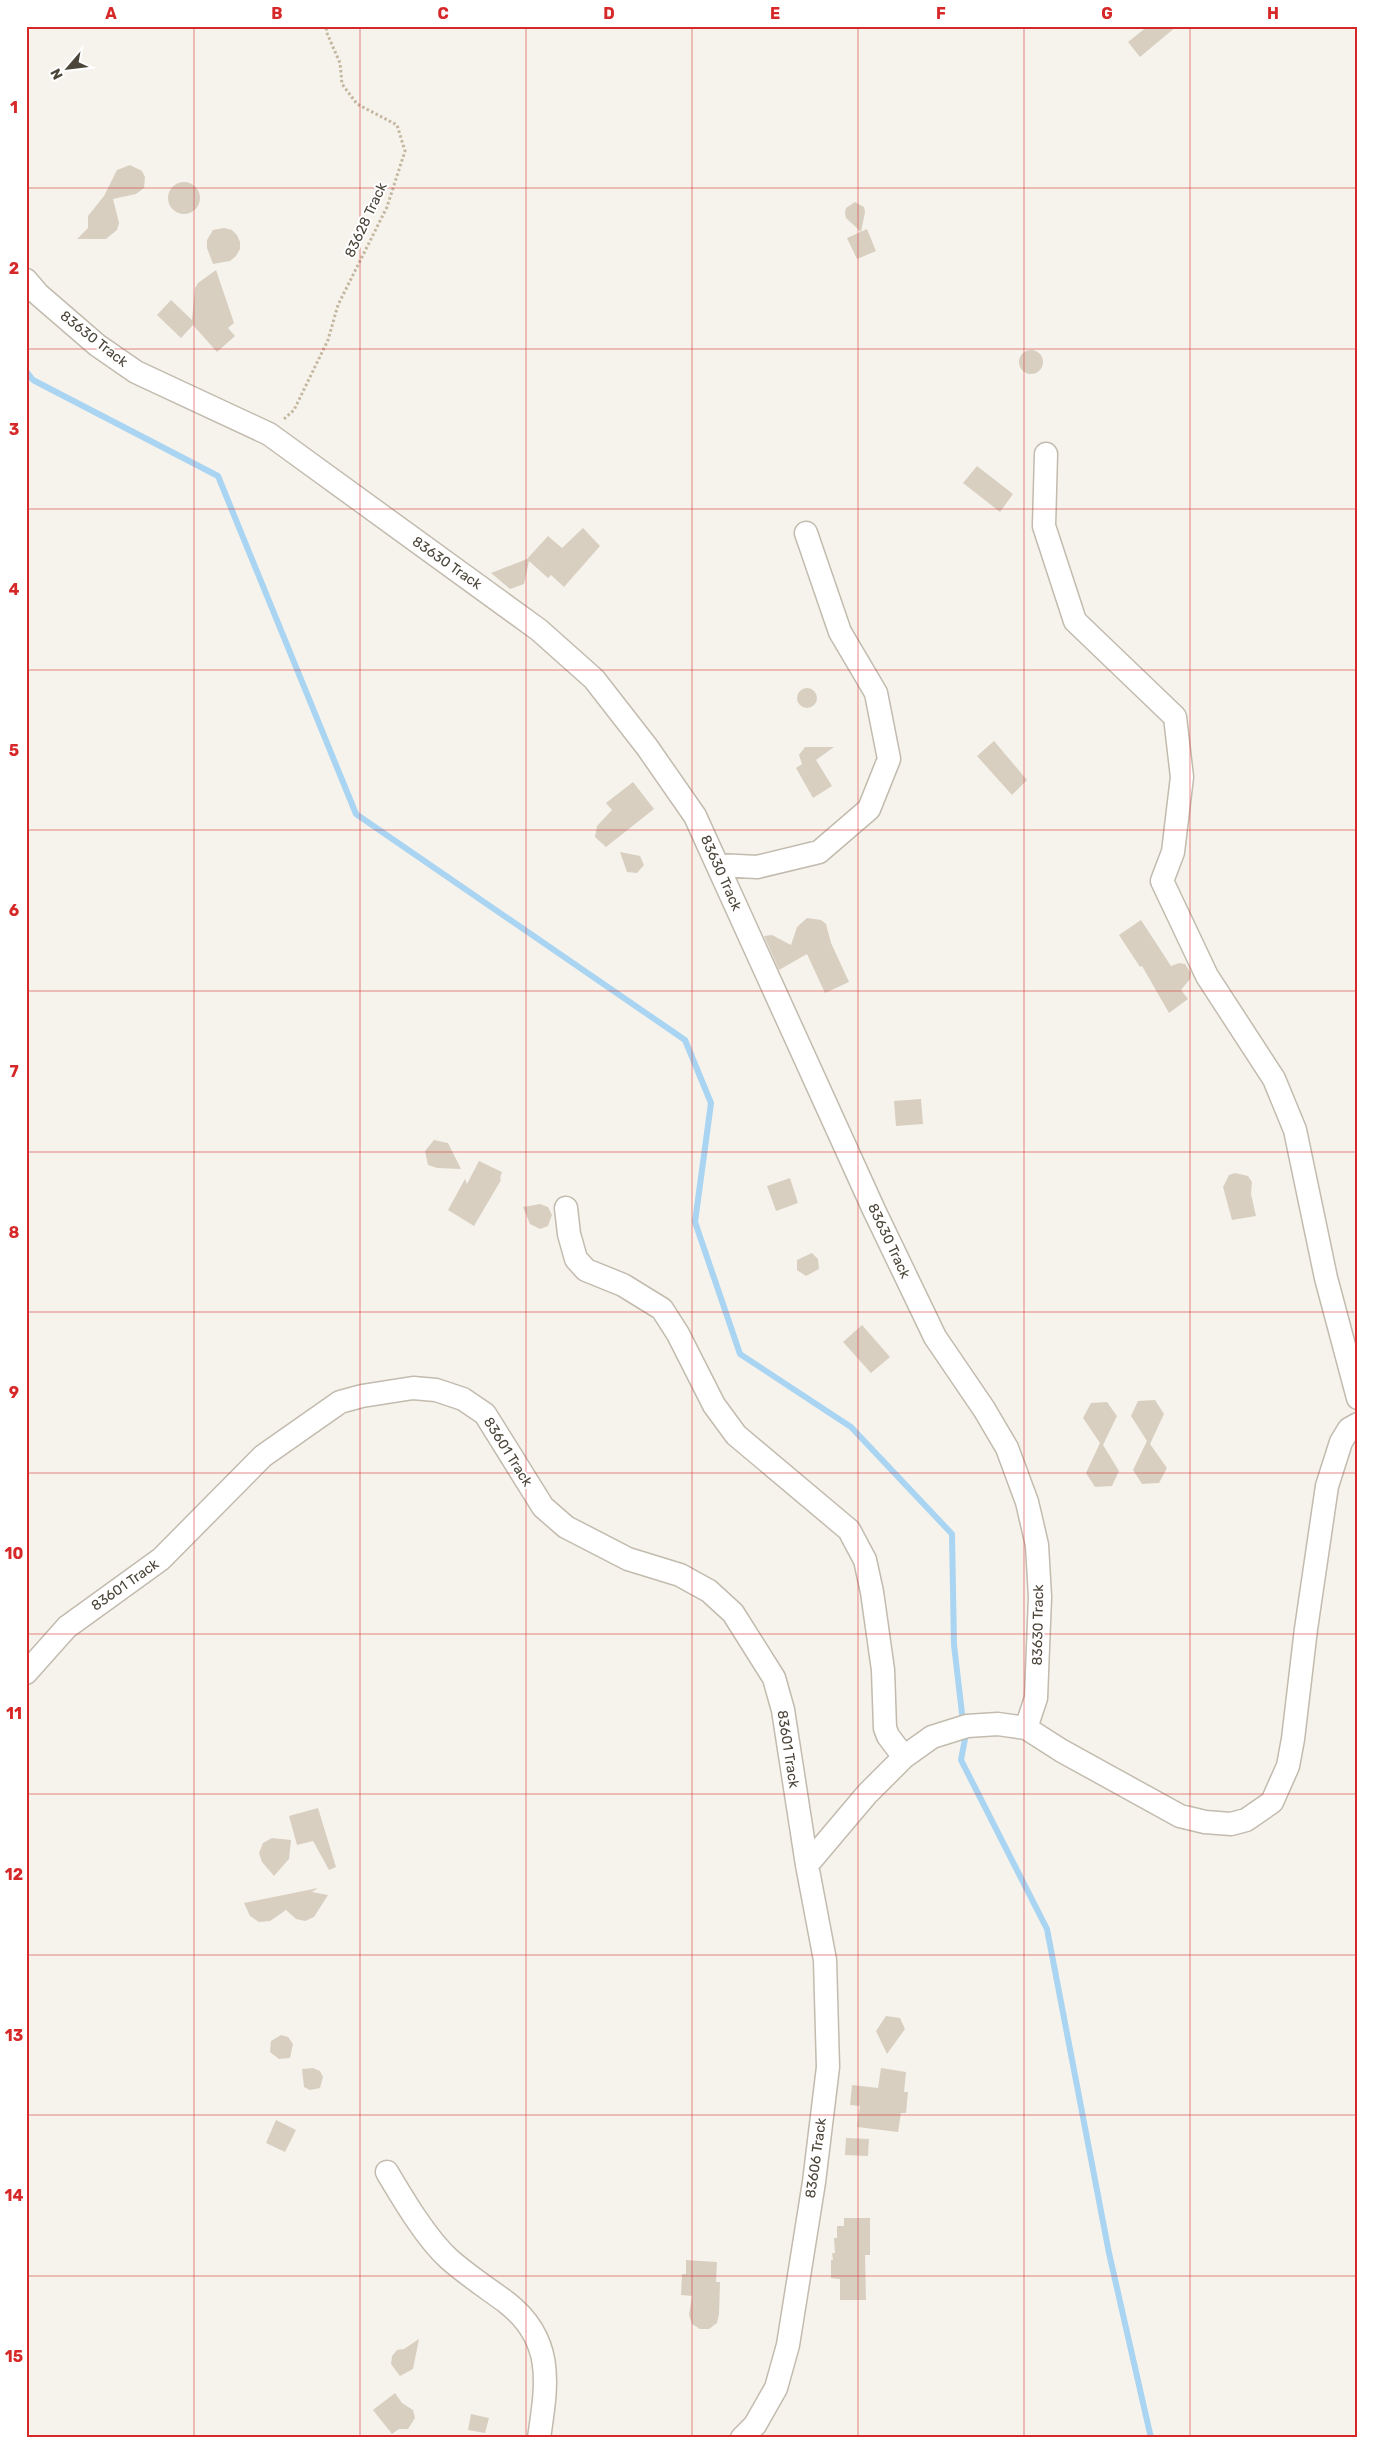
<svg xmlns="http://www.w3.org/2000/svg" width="1384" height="2464" font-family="Rubik,sans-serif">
<rect width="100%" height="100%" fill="#f6f3ec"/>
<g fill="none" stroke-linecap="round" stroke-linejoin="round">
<path stroke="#a9d4f2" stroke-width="6" d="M26,371L33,380L218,476L356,814L685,1040L711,1103L695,1222L740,1354L851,1427L952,1534L954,1645L963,1722
M965,1739L961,1760L1047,1929L1109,2253L1151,2438"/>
</g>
<path fill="#d8cfc1" d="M1148,26H1177L1140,57L1128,42Z
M130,165L142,171L145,177L144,188L136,194L113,199L119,223L117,230L106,239H77L88,228V216L104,196L117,170Z
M168 198a16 16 0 1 1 32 0a16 16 0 1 1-32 0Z
M855,202L864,207L865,212L861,232L846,218L845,213L846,208Z
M224,228L232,230L237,235L240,242V249L236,256L230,261L213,264L207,248V240L213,230Z
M867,229L876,251L857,259L847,238Z
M216,270L234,323L228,328L235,336L217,352L193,325L181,338L157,315L171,300L192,320L195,288L198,283Z
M1019 362a12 12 0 1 1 24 0a12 12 0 1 1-24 0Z
M977,466L1013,494L1000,512L963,483Z
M583,528L600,546L564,587L551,575L548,578L529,561L524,584L510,589L491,573L527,559L548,536L562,548Z
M797 698a10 10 0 1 1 20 0a10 10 0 1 1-20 0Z
M994,741L1027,780L1012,795L977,756Z
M805,747H834L816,760L832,786L813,798L796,768L802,764L799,755Z
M633,782L654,809L606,847L595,837L597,826L612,810L606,803Z
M620,852L640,856L644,865L637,873L627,872Z
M807,918L821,920L826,924L831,943L849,982L825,993L807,954L779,970L764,936L772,935L791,945L797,927Z
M1141,920L1171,966L1179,963L1185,964L1191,973L1190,979L1181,990L1188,999L1169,1013L1142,966L1140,967L1119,935Z
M921,1099L923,1124L896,1126L894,1101Z
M434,1140L448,1143L461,1169L437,1168L428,1165L425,1151Z
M479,1161L502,1172L500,1178L501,1180L474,1226L448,1210L465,1179L467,1184Z
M1235,1173L1248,1176L1252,1182L1251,1194L1256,1216L1232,1220L1223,1187L1229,1175Z
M790,1178L798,1203L776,1211L767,1186Z
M540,1204L548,1207L552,1215L548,1226L540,1229L530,1224L523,1207Z
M812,1253L818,1259L819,1269L806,1276L797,1270V1260Z
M862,1325L890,1357L871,1373L843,1342Z
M1155,1400L1164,1414L1150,1444L1167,1468L1159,1483L1142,1484L1133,1470L1147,1441L1131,1416L1138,1401Z
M1107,1402L1117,1416L1103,1445L1119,1471L1112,1486L1095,1487L1086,1473L1100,1443L1083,1418L1091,1403Z
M318,1808L336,1867L329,1870L313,1841L297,1845L289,1816Z
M272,1838L291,1840L289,1859L274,1876L262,1862L259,1853L263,1843Z
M318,1888L312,1892L328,1895L314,1917L305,1921L296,1919L286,1910L270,1921L259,1922L250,1916L244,1903Z
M886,2016L900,2018L905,2029L887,2054L876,2031Z
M281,2035L288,2037L293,2044L290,2058L279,2059L270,2052L271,2041Z
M881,2068L906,2072L904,2092H908L906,2113H901L898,2132L857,2127L860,2106L850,2105L852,2085L878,2088Z
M302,2069L313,2068L320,2071L323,2077L320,2088L310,2090L304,2087Z
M276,2120L296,2130L285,2152L266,2143Z
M846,2138L869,2139L868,2156L845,2155Z
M844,2218H870V2255H865L866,2300H840V2279L831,2278V2260H833L832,2253H835L834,2238H837V2226H844Z
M686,2260L717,2262L716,2282H720L719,2314L717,2323L709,2329H700L692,2324L689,2315L692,2296L681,2295L682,2274H686Z
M419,2339L413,2369L400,2376L391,2364L392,2356L397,2350L404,2349Z
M395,2393L402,2403L413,2410L415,2418L408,2429H399L392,2434L373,2410Z
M471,2414L489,2418L485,2433L468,2430Z"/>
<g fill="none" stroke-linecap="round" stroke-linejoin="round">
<g stroke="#c2bbae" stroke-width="25">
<path id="minor" d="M26,280L38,294L97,345L136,372L269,434L539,630L594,679L647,747L695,816L874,1210L935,1337L984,1409L1007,1448L1027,1502L1037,1545L1040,1597L1036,1698L1026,1728
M1046,454L1044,526L1075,621L1175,717L1182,777L1173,852L1162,881L1207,976L1274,1079L1295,1130L1326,1278L1358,1398
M718,865L757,867L819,852L869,809L889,759L876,693L840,632L806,533
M566,1208L569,1234L576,1259L586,1270L623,1285L662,1309L678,1334L714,1405L736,1435L849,1530L865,1560L872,1592L883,1670L885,1728L888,1736L904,1757
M26,1673L67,1627L161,1559L263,1456L340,1402L362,1396L413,1388L436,1390L463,1399L485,1414L543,1507L566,1527L628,1559L680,1575L709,1591L733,1613L774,1678L783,1710L807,1865L825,1960L828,2067L814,2182L788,2345L776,2388L755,2425L742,2438
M807,1865L867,1794L904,1757L932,1737L967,1726L998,1724L1026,1728L1062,1751L1180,1816L1205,1822L1231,1824L1246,1820L1272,1802L1288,1766L1293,1739L1306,1629L1327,1486L1341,1442L1349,1429L1358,1424
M387,2172C403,2199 426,2238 449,2259C467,2275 487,2288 506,2302C555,2340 547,2384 539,2438"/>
</g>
<path stroke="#c4b79f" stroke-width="3" stroke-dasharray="2.5 2.5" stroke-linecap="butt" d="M284,419L294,410L328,340L338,305L387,207L405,151L397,125L357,104L342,84L340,63L326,31L327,26"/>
<use href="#minor" stroke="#fff" stroke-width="22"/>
</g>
<path fill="none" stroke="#d62828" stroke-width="1" stroke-opacity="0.55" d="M194,26V2438M360,26V2438M526,26V2438M692,26V2438M858,26V2438M1024,26V2438M1190,26V2438M26,188H1358M26,349H1358M26,509H1358M26,670H1358M26,830H1358M26,991H1358M26,1152H1358M26,1312H1358M26,1473H1358M26,1634H1358M26,1794H1358M26,1955H1358M26,2115H1358M26,2276H1358"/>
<g text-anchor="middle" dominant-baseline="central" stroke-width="4" stroke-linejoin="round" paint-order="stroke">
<g font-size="14" fill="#4b4439" stroke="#fff">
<text transform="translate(366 220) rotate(-65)">83628 Track</text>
<text transform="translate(94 339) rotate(38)">83630 Track</text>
<text transform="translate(447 563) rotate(35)">83630 Track</text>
<text transform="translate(721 873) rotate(66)">83630 Track</text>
<text transform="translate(889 1241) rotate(65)">83630 Track</text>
<text transform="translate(508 1452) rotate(58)">83601 Track</text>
<text transform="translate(125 1585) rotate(-35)">83601 Track</text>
<text transform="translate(1038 1625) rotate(-89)">83630 Track</text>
<text transform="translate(788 1749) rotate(81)">83601 Track</text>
<text transform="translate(816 2158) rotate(-82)">83606 Track</text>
</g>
</g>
<rect width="1384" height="2464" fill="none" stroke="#ffffff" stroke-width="55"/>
<g transform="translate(68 68) rotate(242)" stroke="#ffffff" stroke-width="4" paint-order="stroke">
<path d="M0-4L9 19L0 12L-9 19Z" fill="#4b4439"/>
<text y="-8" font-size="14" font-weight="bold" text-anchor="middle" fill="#4b4439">N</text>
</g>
<rect x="28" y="28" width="1328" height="2408" fill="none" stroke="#d62828" stroke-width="2"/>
<g font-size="16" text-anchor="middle" font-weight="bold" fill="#d62828">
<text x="111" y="19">A</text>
<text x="277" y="19">B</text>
<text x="443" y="19">C</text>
<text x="609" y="19">D</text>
<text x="775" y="19">E</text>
<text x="941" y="19">F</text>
<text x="1107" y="19">G</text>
<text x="1273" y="19">H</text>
<text x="14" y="113">1</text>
<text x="14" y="274">2</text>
<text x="14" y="435">3</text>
<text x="14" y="595">4</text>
<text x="14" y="756">5</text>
<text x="14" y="916">6</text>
<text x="14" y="1077">7</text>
<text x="14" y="1238">8</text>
<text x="14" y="1398">9</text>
<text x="14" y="1559">10</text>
<text x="14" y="1719">11</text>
<text x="14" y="1880">12</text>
<text x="14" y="2041">13</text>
<text x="14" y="2201">14</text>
<text x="14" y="2362">15</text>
</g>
</svg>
